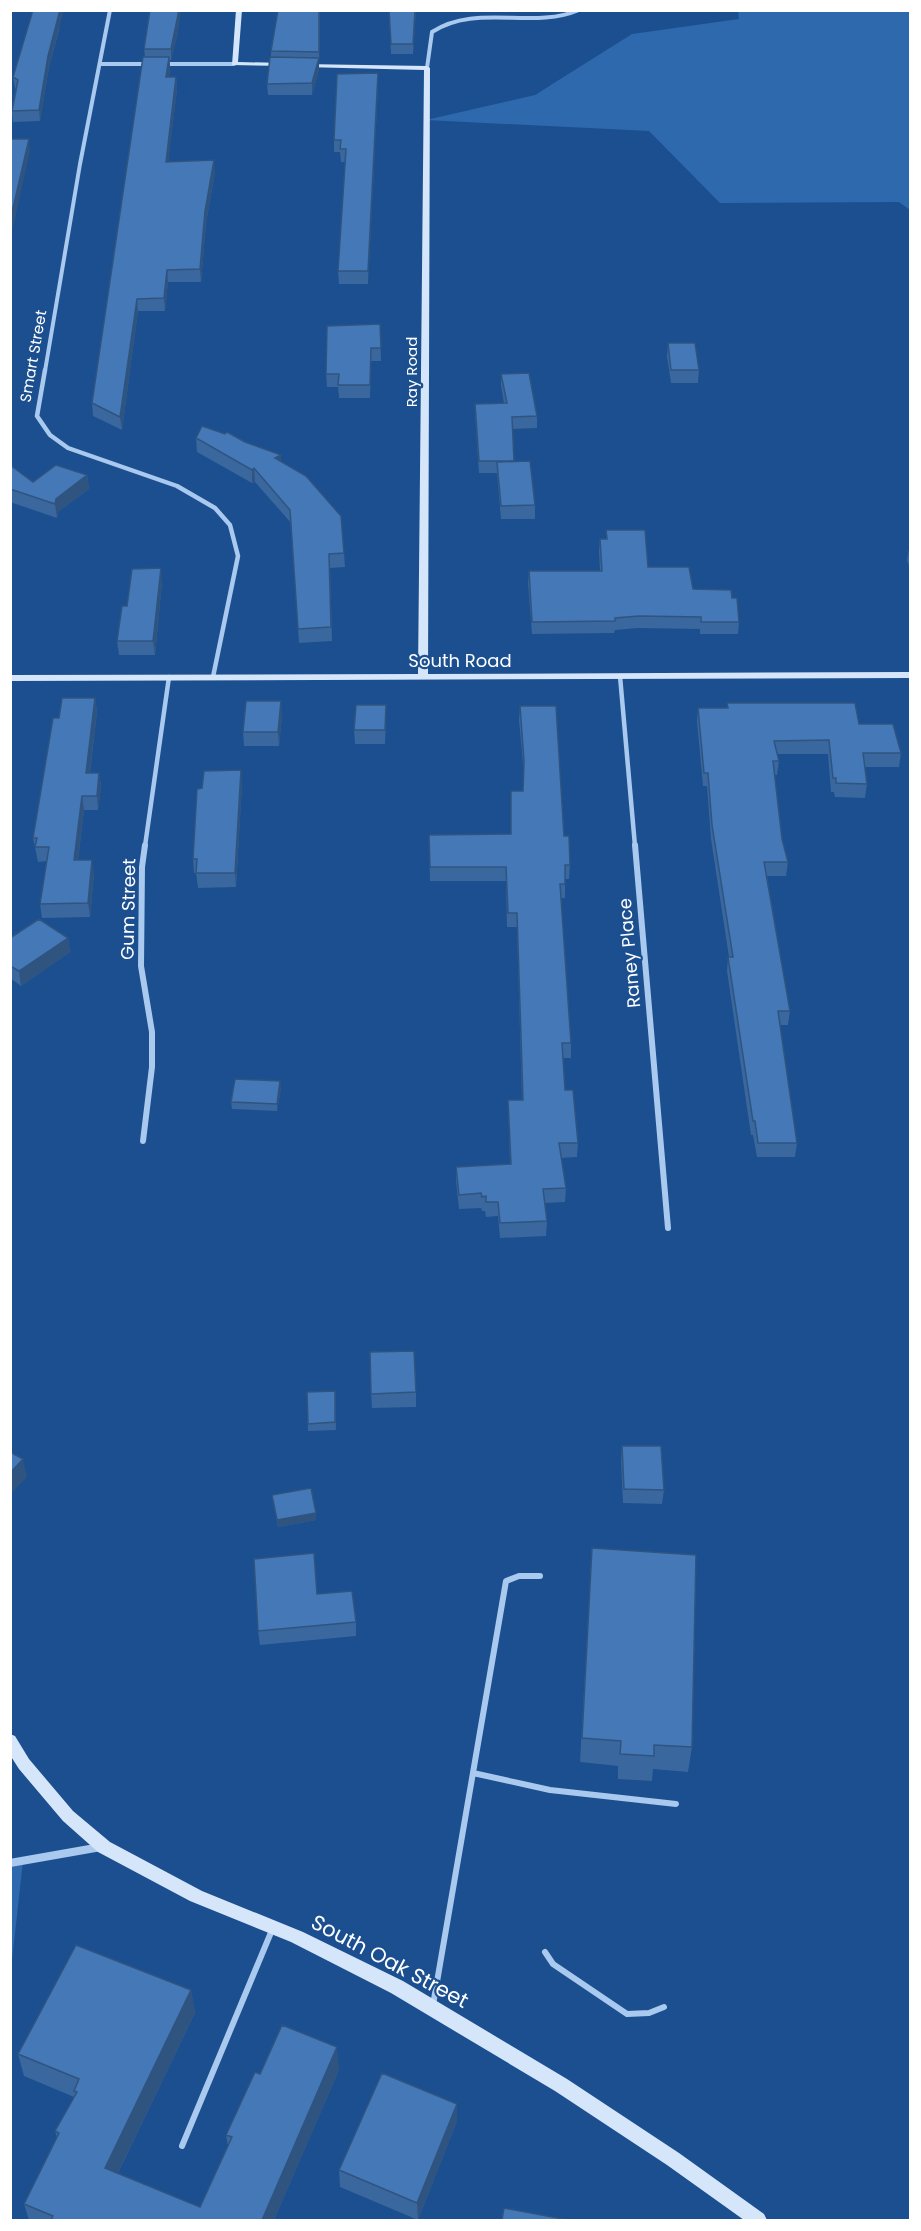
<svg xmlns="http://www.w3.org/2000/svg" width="921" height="2231" font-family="Poppins,sans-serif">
<rect width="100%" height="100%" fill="#1b4f8f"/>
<path fill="#2e69ad" d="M738,11H910V210L899,202L720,203L649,131L426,120L535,95L632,34L739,19Z
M23,1861L11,1969V1863Z"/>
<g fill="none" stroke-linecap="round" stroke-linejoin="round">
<path stroke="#a9c9ee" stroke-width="6" d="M473,1773L550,1790L676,1804
M545,1952L553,1964L627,2014L649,2013L664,2007
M433,2005L506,1581L519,1576H540
M182,2146L272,1930"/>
<path stroke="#a9c9ee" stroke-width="4" d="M100,64H147
M164,64H234
M427,68L432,32C476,3 532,30 579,10
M45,371L80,164L110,10"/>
<path stroke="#a9c9ee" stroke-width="4.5" d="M45,370L37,416L50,435L68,448L177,486L215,508L230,525L238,556L213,677
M620,676L635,846
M145,846L169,677"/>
<path stroke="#a9c9ee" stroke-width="6" d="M635,845L668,1228
M143,1141L152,1067V1032L141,966L142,867L145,845"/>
<path stroke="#a9c9ee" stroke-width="8" d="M10,1863L101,1847"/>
<path fill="#d6e6fa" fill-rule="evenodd" d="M236,10H242L238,62L284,63L287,65L286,66L232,65Z
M302,64L427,66L430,68L428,674L910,672V678L10,681V675L418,674L424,70L304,67L301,65Z
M10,1734L15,1736L29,1759L73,1811L110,1842L202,1891L303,1932L403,1981L567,2079L679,2153L764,2214L767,2220H744L667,2165L555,2091L391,1993L291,1942L190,1901L98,1852L63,1821L19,1769L10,1755Z"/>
</g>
<path fill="#3a679d" d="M278,10H320L319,70L312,95H268L267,84L271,57V51Z
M389,10H416L413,54H391Z
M60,27L49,67L40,121L13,122L12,111L16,89L15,88L13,77Z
M178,32L171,60H170V68L169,77H176L177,89L168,162L215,172L206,223L201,282H168L165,311H138L122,430L93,416L92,403L145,57L144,49Z
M378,73V85L368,284H339L338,271L345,162H341L340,152H334V140Z
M380,324L381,361H371L370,398H339L338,387H327L326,374Z
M668,343L699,370L698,383H671L667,356Z
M501,374L537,416V428L512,429L514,462L535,505V519H501L497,473H479L475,415V404L504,403L501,385Z
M196,438L282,463L344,553L345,567L330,568L332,641L299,643L291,523L255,482L252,483L197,452Z
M10,465L33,482L87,475L89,489L58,512L57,518L10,502Z
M606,530L648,567L693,589L732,598L739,622L738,634H700V629L638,628L615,630L614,633L532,634L528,583L529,571H600L599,551L600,539H606Z
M909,549H910V569L907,560Z
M162,582L155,655H119L117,641L127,606Z
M95,698L97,712L90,773H99L101,787L98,810H84L78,860L94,874L90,917L42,918L40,904L47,861L38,862L33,838L59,718Z
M727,703L859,724L901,753L899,767H865L867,784L865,798L835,797L834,792H831L828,754H777L779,761L777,775H774L782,839L788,862L786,876H767L790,1011L788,1025H780L797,1143L795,1157H757L753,1135H751L727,971L728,957H729L711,839L707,786H703L697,721L698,708H727Z
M386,705V719L385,744H355L354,730Z
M520,706L564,836L570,865L569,879H565V898H561L571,1043V1058H563L565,1090L578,1143L577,1157L561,1158L566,1188L565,1202L545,1203L547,1221L546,1236L500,1238L498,1216L486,1217L485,1211H482L481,1208L459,1209L456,1181V1167L510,1164L508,1100H522L517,927H507L506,881H430L429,835L511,834L523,791L524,774L519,720Z
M282,715L279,746H244L243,732Z
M242,785L236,887L198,888L196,873H194L193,859Z
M10,938H68L70,952L21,986L10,978Z
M281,1088L277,1111L232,1109L231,1102Z
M335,1391L336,1430L308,1431L307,1392Z
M416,1392V1407L372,1408L371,1394Z
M622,1446L664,1490L662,1504L623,1503L621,1460Z
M272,1495L316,1520L278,1527Z
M592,1548L692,1747L688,1772L653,1769L652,1781L618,1779V1766L580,1762Z
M317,1594L356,1622V1636L260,1645L258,1631Z
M191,1990L195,2013L118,2173L200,2207L228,2146L226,2135L260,2074L339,2070L274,2220H29L24,2204L57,2138L55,2131L74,2097L24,2076L18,2054Z
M457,2121L418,2220L340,2187L339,2170Z"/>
<path fill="#305480" d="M60,10H64L49,67L40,121L39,110L48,56Z
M179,10H181L178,32L171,60V49Z
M415,10H416L413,54V44Z
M169,57L170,68L167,89L166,77Z
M319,58V70L312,95V83Z
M378,73V85L368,284V271Z
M176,77L177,89L167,174L166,162Z
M29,139L30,151L10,241V221Z
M214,160L215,172L206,223L201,282L200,269L205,211Z
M167,270L168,282L165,311L164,298Z
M137,299L138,311L122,430L120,417Z
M281,455L282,468L275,458Z
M254,468L255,482L252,483V470Z
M87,475L89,489L58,512L57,518L55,504L56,499Z
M161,568L162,582L155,655L153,641Z
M95,698L97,712L88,787L86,773Z
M281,701L282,715L279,746L278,732Z
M241,770L242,785L236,887L235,873Z
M99,773L101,787L98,810L97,796Z
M82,796L84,810L76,874L74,860Z
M92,860L94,874L90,917L88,903Z
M68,938L70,952L21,986L19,971Z
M280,1081L281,1088L277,1111V1104Z
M23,1459L27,1477L10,1495V1473Z
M316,1513V1520L278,1527L277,1520Z
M191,1990L195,2013L110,2189L105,2168Z
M337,2047L339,2070L274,2220H262Z
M457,2104V2121L418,2220L417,2203Z"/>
<path fill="#4478b7" stroke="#305480" stroke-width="1.5" d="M33,10H60L48,56L39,110L12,111L18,80L13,77Z
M150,10H179L171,49H144Z
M278,10H319V52L271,51Z
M389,10H415L413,44H391Z
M143,57H169L166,77H176L166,162L214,160L205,211L200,269L167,270L164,298L137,299L120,417L92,403Z
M270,57L319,58L312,83L267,84Z
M378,73L368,271H338L346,149H340L341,140H334L337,74Z
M10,139H29L10,221Z
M380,324L381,348H371L370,385H338L339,374H326L327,326Z
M668,343H695L699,370H671Z
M529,373L537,416L512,417L514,461H479L475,404L507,403L501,374Z
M202,426L225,434L227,432L245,442L281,455L275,458L306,476L341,516L344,553L329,554L331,627L298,629L290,510L254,468L252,470L196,438Z
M530,461L535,505L501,506L497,462Z
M10,465L33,482L56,465L87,475L56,499L55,504L10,489Z
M606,530H645L648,567H689L693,589L731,590L732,598H737L739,622H701V617L639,616L615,618V621L532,622L529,571H602L600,539H607Z
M161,568L153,641H117L122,606H127L132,569Z
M62,698H95L86,773H99L97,796H82L74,860H92L88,903L40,904L49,847H35L37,838H33L53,718H59Z
M246,701H281L278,732H243Z
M727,703H855L859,724H893L901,753H863L867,784L836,783V778H833L829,740L774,741L779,761H773L782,839L788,862H764L790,1011H778L797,1143H758L755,1121H753L728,957H733L712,825L708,773H704L698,708H728Z
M356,705H386L385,730H354Z
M520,706H556L564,836H569L570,865H565V884H560L571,1043H562L565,1090H573L578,1143H559L566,1188L543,1189L547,1221L500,1223L498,1202H486V1196L482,1197L481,1193L459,1195L456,1167L511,1164L508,1100H523L517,913H508L506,867H430L429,835L511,834V791H523L524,761Z
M241,770L235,873H196L197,859H193L197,789L202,788L204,771Z
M39,919L68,938L19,971L10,966V938Z
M235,1079L280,1081L277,1104L231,1102Z
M414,1351L416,1392L371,1394L370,1352Z
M335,1391V1422L308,1424L307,1392Z
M622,1446H661L664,1490L624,1489Z
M10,1452L23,1459L10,1473Z
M311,1488L316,1513L277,1520L272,1495Z
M592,1548L696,1555L692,1747L654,1745V1756L620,1754L621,1741L582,1738Z
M314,1553L317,1594L352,1591L356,1622L258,1631L254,1559Z
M76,1945L191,1990L105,2168L200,2207L232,2137L226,2135L255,2072L260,2074L282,2025L337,2047L262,2220H51L53,2216L24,2204L59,2133L55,2131L77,2092L74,2091L79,2079L18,2054Z
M382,2073L457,2104L417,2203L339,2170Z
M504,2208L568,2220H502Z"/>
<g text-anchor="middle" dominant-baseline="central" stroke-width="4.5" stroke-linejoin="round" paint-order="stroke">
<g font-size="15" fill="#fff" stroke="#1b4f8f">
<text transform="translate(33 356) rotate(-80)">Smart Street</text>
<text transform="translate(411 372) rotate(-90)">Ray Road</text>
</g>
<g font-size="18" fill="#fff" stroke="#1b4f8f">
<text x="460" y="660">South Road</text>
<text transform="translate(128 909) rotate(-89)">Gum Street</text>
<text transform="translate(629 953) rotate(-95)">Raney Place</text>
</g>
<g font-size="21" fill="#fff" stroke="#1b4f8f">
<text transform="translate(390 1961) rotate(28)">South Oak Street</text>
</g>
</g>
<rect width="921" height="2231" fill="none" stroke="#ffffff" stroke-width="24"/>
</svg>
